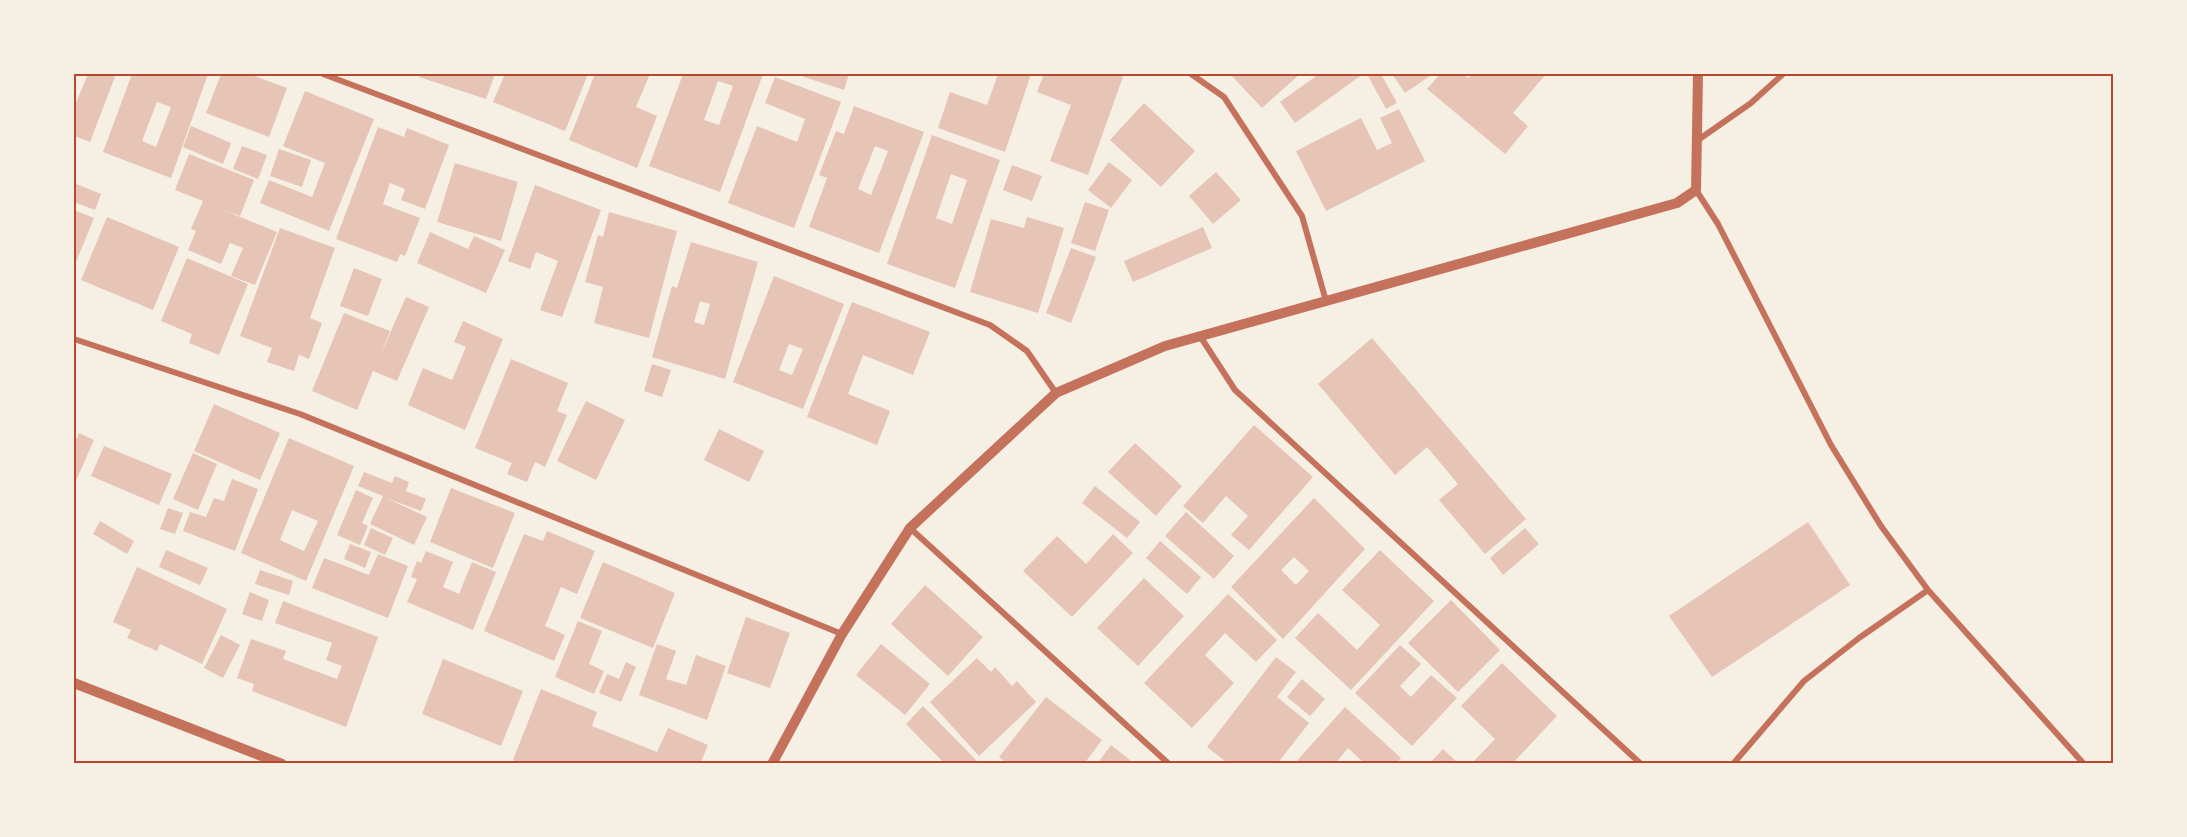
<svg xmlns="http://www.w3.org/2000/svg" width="2187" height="837" font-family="'DejaVu Sans',sans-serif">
<rect width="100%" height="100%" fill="#f6efe4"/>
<path fill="#e6c5b7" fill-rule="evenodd" d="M88,74H116L90,142L74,136V105H75Z
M132,74H208L171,178L103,152ZM157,102L171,107L156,147L142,141Z
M221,74H249L287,88L269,137L206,113Z
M420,74H495L486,99L419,77Z
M505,74H588L565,131L493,102Z
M595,74H650L636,107L657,116L637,168L569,140Z
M683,74H763L720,192L649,166ZM718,81L733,86L719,125L704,120Z
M795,74H849L844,90Z
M998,74H1031L1005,152L938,128L950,92L987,105Z
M1044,74H1124L1088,175L1050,161L1071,105L1037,92Z
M1230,74H1300L1262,108Z
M1319,74H1363L1295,123L1280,102Z
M1367,74H1381L1397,103L1386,109Z
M1392,74H1428L1430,76L1405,93Z
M1440,74H1463L1468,78L1472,74H1546L1513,113L1528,126L1505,154L1427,89Z
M775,77L841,102L794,228L728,203L757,126L797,142L805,119L765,103Z
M305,91L374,119L329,231L260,203L269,180L312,197L325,163L283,146Z
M1144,103L1195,151L1161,187L1110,140Z
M854,106L924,132L879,253L809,227L827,178L819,175L836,131L844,134ZM875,146L888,151L871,195L858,189Z
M1399,109L1425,161L1326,211L1296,151L1361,118L1377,150L1392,143L1380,118Z
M191,126L231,143L223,164L183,147Z
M378,127L404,137L407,128L449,145L425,209L401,200L405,189L390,183L383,204L420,218L405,256L400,254L397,262L336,239Z
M932,135L1000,160L955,288L887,264ZM951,174L967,180L952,224L936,218Z
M242,146L267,155L258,179L233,169Z
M279,149L311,160L302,187L270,176Z
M189,154L254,180L240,216L221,209L277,232L255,285L231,276L243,248L230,243L221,264L188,250L196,231L191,229L203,201L175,190Z
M1109,162L1132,180L1111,208L1088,190Z
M455,163L518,182L501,241L437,222Z
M1012,165L1042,176L1032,201L1003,190Z
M1216,172L1241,200L1213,224L1189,196Z
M74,183L101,194L95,210L74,202Z
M535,185L601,210L562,317L540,310L558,261L536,252L530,269L508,261Z
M1085,202L1109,210L1095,251L1071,243Z
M74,210L94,218L74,267Z
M609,212L677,231L649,338L594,323L603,287L585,282L598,235L603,237Z
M107,217L179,247L153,310L81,280Z
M1027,217L1064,228L1038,313L970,292L991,219L1024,228Z
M1203,227L1212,248L1133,282L1124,261Z
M280,228L335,248L310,318L322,323L309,359L299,355L294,371L267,362L272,348L240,336Z
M430,232L468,249L474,236L505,250L486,293L417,263Z
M691,242L758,262L725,379L652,357L672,286L677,288ZM700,301L710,304L704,325L694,322Z
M1071,248L1096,257L1071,323L1046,313Z
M187,258L248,284L219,355L189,343L192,334L161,321Z
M354,268L382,279L368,316L340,306Z
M774,276L844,304L803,409L733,382ZM789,344L803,349L792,375L779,370Z
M406,297L429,307L397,381L373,371L357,410L312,391L344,313L390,331L380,356Z
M852,302L930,332L913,375L863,355L848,394L890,411L877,445L807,417Z
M463,321L503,339L465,430L408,405L423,368L452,380L466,347L454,342Z
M1372,338L1526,519L1485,554L1439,500L1458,484L1427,447L1395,475L1318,384Z
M511,359L568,383L557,411L567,415L545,467L535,462L527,482L507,474L512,463L475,448Z
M652,364L671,370L662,397L644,391Z
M586,401L625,420L596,480L557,461Z
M214,404L280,433L260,480L194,451Z
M1254,425L1313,477L1249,550L1231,535L1248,516L1226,496L1203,523L1183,506Z
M719,429L764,451L749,482L704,460Z
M79,433L94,440L74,485V444Z
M289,438L354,466L306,581L241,553ZM292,510L318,521L304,551L280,540Z
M1135,443L1182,486L1156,516L1108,472Z
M104,446L172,474L159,505L91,476Z
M193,453L217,464L198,510L173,499Z
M364,472L392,483L395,476L409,482L406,491L426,499L421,511L386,498L427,517L414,545L370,524L383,496L358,486Z
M232,479L258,489L235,551L183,531L190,512L206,517L214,498L224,501Z
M1095,486L1140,522L1127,538L1082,503Z
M451,488L515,513L493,568L430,542Z
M356,490L373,498L362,523L368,526L360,545L337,535Z
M1314,498L1365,549L1283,639L1231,587ZM1294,557L1309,571L1296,585L1281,570Z
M168,508L183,513L175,534L160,529Z
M1186,512L1234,556L1214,579L1165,536Z
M100,521L134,541L127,554L93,534Z
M1808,522L1850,585L1712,677L1669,616Z
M371,528L393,538L385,555L364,545Z
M1525,528L1539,544L1503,575L1490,558Z
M547,531L595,551L577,594L561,587L545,626L565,635L554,661L484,631L524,534L543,541Z
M1113,534L1133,553L1072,617L1023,571L1057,536L1086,564Z
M1160,541L1201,577L1187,594L1146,558Z
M350,544L371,552L365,568L344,559Z
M166,550L208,568L200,585L159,567Z
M1380,550L1434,601L1351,690L1295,638L1318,613L1357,650L1380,625L1342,590Z
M426,551L453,562L443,587L459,594L472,562L496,572L473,630L407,602L417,579L411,577L417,561L421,563Z
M378,554L408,566L388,618L312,588L324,558L369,575Z
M603,562L675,593L653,648L580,618Z
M137,567L227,609L202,664L160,644L157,651L127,638L131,630L113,622Z
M260,570L293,581L289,595L255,584Z
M1144,578L1184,616L1138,666L1097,628Z
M925,585L983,637L948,676L891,624Z
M250,592L269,600L262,621L242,614Z
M1228,594L1277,640L1256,662L1225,633L1205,655L1234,683L1192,728L1144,683Z
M1451,600L1500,650L1458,692L1408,643Z
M283,601L378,637L346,727L252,691L254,684L237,678L251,639L286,651L283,659L337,679L342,666L326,660L332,643L275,623Z
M746,617L790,633L770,688L727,673Z
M578,621L602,631L589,664L604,671L594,694L555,677Z
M221,635L240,645L223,678L204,668Z
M657,644L676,651L666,679L686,685L696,655L726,666L707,720L639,695Z
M881,644L930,684L905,715L856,675Z
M1400,645L1421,664L1400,686L1411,697L1431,675L1457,698L1412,746L1355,693Z
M1276,657L1296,672L1277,697L1309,723L1277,764H1229L1207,747Z
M977,658L991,672L995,667L1012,686L1017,681L1036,702L979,756L930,702Z
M443,659L523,691L501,746L422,714Z
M626,662L636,667L621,702L599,693L607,674L619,679Z
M1502,663L1557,716L1512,764H1471L1495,739L1461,706Z
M1302,679L1325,699L1310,716L1287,697Z
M541,689L597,712L592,726L657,752L668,728L708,745L700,764H521L513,760Z
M1046,697L1102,740L1084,764H1007L999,757Z
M923,706L977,761L974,764H945L906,724Z
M1345,707L1401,758L1396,764H1365L1348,748L1335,764H1294Z
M1111,745L1135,764H1097Z
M1443,749L1459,764H1432L1431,762Z"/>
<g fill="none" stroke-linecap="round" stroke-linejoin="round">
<path stroke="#c5725c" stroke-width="6" d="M323,74L990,325L1027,351L1056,393
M1191,74L1224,97L1302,216L1326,301
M1698,140L1751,103L1783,74
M1696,190L1718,224L1831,445L1881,526L1928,590L2084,764
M1200,336L1235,390L1641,764
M74,339L300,414L842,634
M910,528L1169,764
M1733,764L1804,681L1859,638L1928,590"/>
<path stroke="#c5725c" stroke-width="10" d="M74,683L282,764
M772,764L842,634L910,528L1056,393L1165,346L1677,203L1696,190L1698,74"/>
</g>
<rect width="2187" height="837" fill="none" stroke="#f6efe4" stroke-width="150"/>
<rect x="75" y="75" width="2037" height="687" fill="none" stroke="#b5482f" stroke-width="2"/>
</svg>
